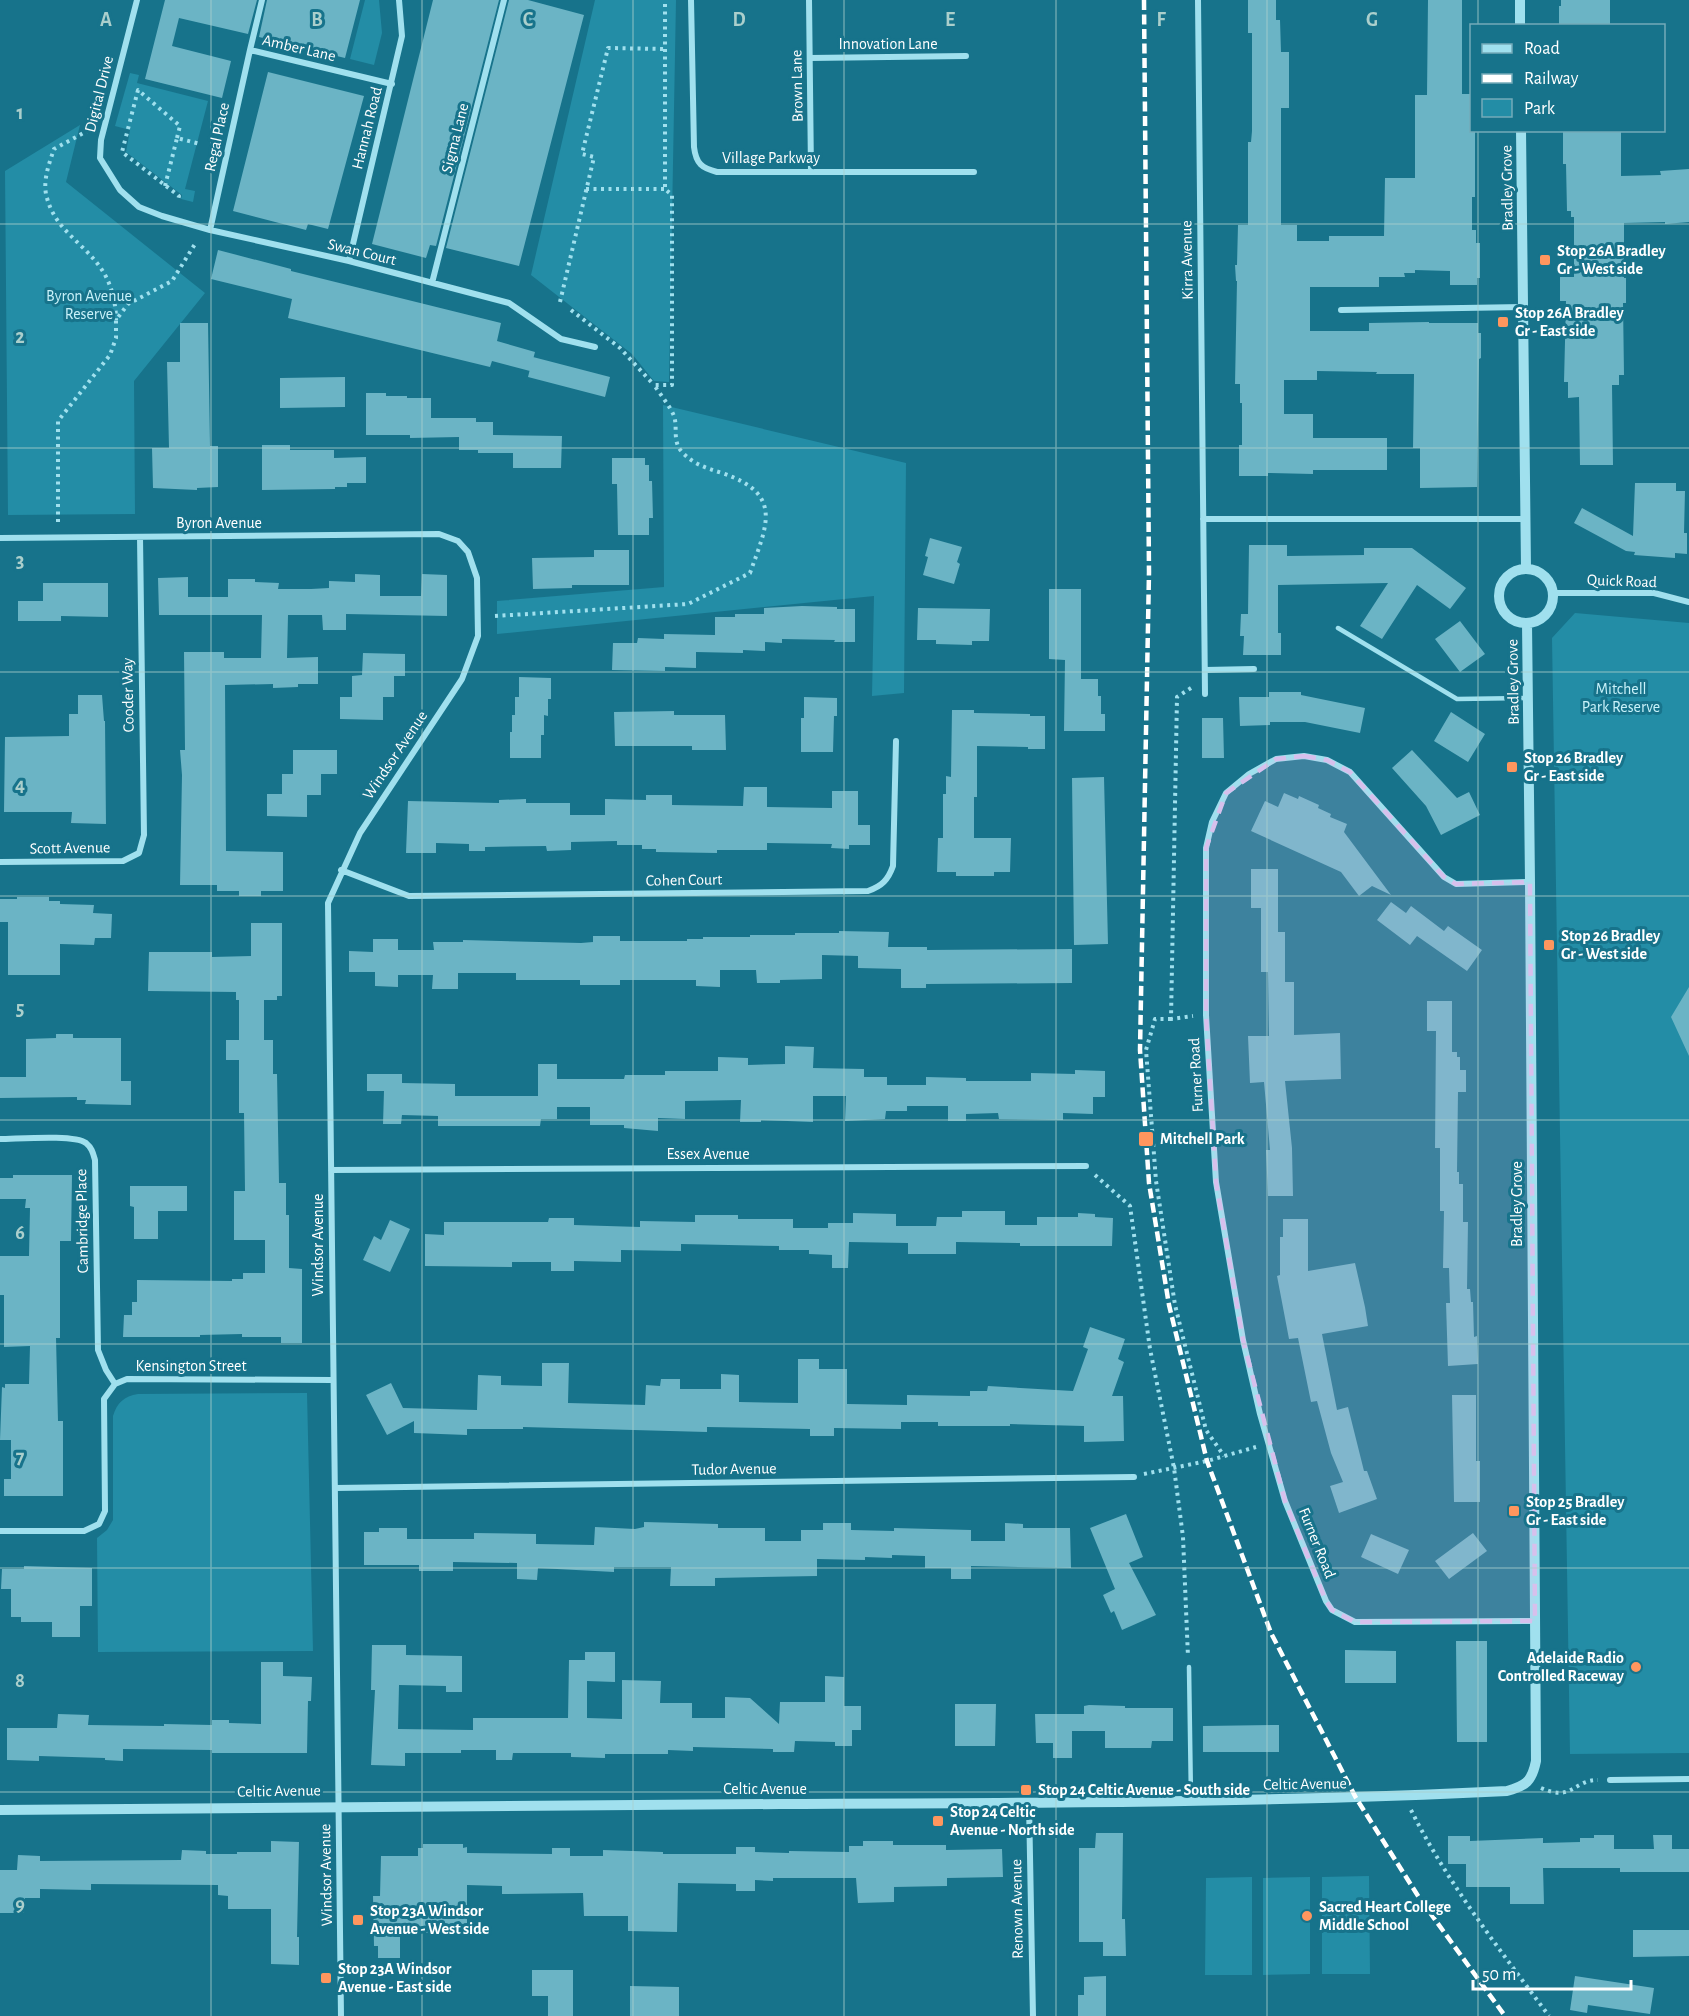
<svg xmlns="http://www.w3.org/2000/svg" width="1689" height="2016" font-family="'Alegreya Sans',sans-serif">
<rect width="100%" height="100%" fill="#17738b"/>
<path fill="#238da6" d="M365,0H379L382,33L374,65L350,59Z
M595,0H676L669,382L654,381L632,354L531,275Z
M130,73L139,75L137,83L208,101L185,189L195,191L193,202L181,199L182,195L126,152L130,130L115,126Z
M80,125L66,182L205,293L134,381L135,514L8,515L5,171Z
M663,405L906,463L904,693L872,696L874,596L497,634V601L664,587Z
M1575,613L1689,623V1753L1570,1754L1552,638Z
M307,1393L313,1651L98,1652L97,1538L107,1530L113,1520V1416C117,1403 124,1396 138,1394Z
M1369,1876L1370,1974H1322V1877Z
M1252,1877V1975H1205L1206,1878Z
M1310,1877V1974L1263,1975V1878Z"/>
<path fill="#6bb4c5" d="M165,0H257L248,34L179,18L172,46L231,61L222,98L145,79Z
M267,0H360L345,58L259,37Z
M433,0H499L436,246L430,245L426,258L372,244Z
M509,0H528L584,15L519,266L446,248Z
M1248,0H1276V20H1280L1281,52H1289V108H1281V225H1297V241H1329V236H1384L1385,178H1415V95H1427L1428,0H1462V94H1472V130H1475V197H1472V230H1476V243H1480V278H1477V285H1450V271L1415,270V273H1404L1405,277H1379V287H1310V331H1369V323L1429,322V323H1478V333H1481V358L1479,359L1477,487L1420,488V448H1413L1414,374H1376L1377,372L1317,371V380H1284V414H1313V438H1387V470H1313V474L1268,473V476H1239V445H1242V403H1240V384H1235L1237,281H1236L1235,265H1237L1238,225H1248V142H1251L1252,131V33H1248Z
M1561,0H1610V26H1559V6H1561Z
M268,72L364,96L328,229L308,224L306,230L233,211Z
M1563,130H1621V176L1661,175L1660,171L1689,169V222L1665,224V222L1624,223V278H1626V303H1623L1624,375H1619V385H1612L1613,465H1580L1579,397L1568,398V382H1564L1566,301H1560V277H1574V217H1571V211H1567L1566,164H1563Z
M218,250L291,269V271L501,323L497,341L535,352L530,371L492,361L490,367L288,318L292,299L211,279Z
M180,323H208L210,446H218V487L197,488V490L153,488L152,448H169L167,362H180Z
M533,357L610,377L605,397L528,377Z
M345,377V407L280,408V378Z
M366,393H386V396H407V398H431V418H476V422H493V435L562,436L561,468H513V453H478V450H459V437L410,438V435H366Z
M262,445H290V450H334V458L366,457V483H347V487H335V489L262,490Z
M612,458H645V465H649V481H652L653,518H649V535H618L617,484H612Z
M1635,483H1676V491H1685L1684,533H1687V554L1675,553V558L1634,555L1635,552L1626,551L1574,523L1582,508L1633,536Z
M930,538L962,547L957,562L960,564L954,584L923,575L928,557L925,556Z
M1249,545H1287V556L1364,555V548H1412L1466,588L1450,609L1417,585L1382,639L1360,626L1388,583L1278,585V633H1281V655H1243L1244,636H1240L1241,614H1248Z
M594,550H629V585H572V588L533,589L532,558L594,557Z
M355,574L380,575V596H421L422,574L447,575V616L346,614V630H323L322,615H288L287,658L318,657V684H298V687L273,688V684L225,685L226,851L283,852V891H261V896H239V891H217V885H180L182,775L180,750H185L184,652H224V658H261L262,615H159L158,578L188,577V597H228V579H255V582L279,583L278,589H311L329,588V581L355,582Z
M43,583H108V617L61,616V621H18V601H43Z
M1049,589H1081V679H1098V696H1101V714H1105V731H1064L1065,660L1049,659Z
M802,606L837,607V609H855V642H834L835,640L782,639V643L765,642V651L743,650V653L696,652V668L665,667V671L612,670L613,643H637L638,638L664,639V634L715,635V617H735V614H764V608Z
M918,608L990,609L989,641H972V645L936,644V640H917Z
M1460,621L1485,654L1460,672L1435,639Z
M363,653L405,654V676H394V697H383V720L340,719V697H352V676L362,675Z
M519,677L551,678V699H548V716L544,715V735H541V758H510V732H512V715H515V697H519Z
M1269,692H1301V695L1365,708L1360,733L1305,722H1270V725L1240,726L1239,697H1269Z
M78,695H102L104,721H105L106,824L71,823L72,812H4L5,737L69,736V714H78Z
M804,697L837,698V716H834L833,752H801V718H804Z
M952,710H974V713L1030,714V716H1045V749H1028V747L977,746V797H974V838H1011L1010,872H994V876H956V872H937L938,838H943V794H946V776L951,777Z
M674,711V715H725L726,750H692V746H615L614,712Z
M1451,712L1485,734L1468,762L1434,741Z
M1202,718H1223L1224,758H1202Z
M293,750H337V774H321V795H307V817L267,816V794H282V774H293Z
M1412,750L1457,798L1469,792L1480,815L1441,835L1426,806L1392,768Z
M1104,777L1108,944L1074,945L1072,778Z
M744,787H767V807L832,808V791H858V825H870V845H849V849L831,848L832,844L767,843V850H717V853L656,852V849H642V845H617V841L571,842V850L547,851L546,846L485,847V851H469V844L436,843V853H406L408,801L499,803V800L526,799V803H570V815H605V799L646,800V795H672V805L743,806Z
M1284,793L1298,799L1299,796L1319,805L1318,808L1331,814L1330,817L1347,824L1344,832L1391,895L1372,886L1359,896L1341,872L1251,831L1265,801L1278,807Z
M1251,869H1278V932H1285V982H1294V1035L1340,1033L1341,1079L1285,1081L1292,1148L1293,1196H1268L1266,1150H1270L1264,1082L1250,1083L1248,1036H1269L1268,972H1261V908H1251Z
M17,897H49V901H60V904L94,905L93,913L112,914L111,938H95L94,945L60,944V975H8V922H0V899H17Z
M1391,902L1406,913L1411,906L1444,931L1448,926L1482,950L1467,971L1417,936L1410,945L1377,920Z
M251,923H282V996H277V1000H264V1040H273V1074H277L279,1183H286V1215H289V1268L302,1269V1343H281V1337H242V1334L200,1335V1337H123L124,1315H132V1302H137V1280L232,1281V1279H243V1273H265V1240H234V1191H245L244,1113H239V1060H226V1040H239V1000H236V992L148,991L149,952H212V957L251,956Z
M839,931L889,932L888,947H927V950L1072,949V983L926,984V988H901V969L858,968V956L822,955V979L780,980V983H757L756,970H720V987L696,986V980H620V985H580V980H516V973H458V989H432L433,975H398V987L375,986V972H349V951L373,952V939H398V950H434L433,942H463V940L581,943L593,942V936H620V941H687V939H703V937H750V935H795V933H839Z
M1689,987V1056L1671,1017Z
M1427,1001H1452V1052H1457V1057H1460V1070H1466V1092H1458L1457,1172H1459V1184H1463V1222H1468L1467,1289H1470L1471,1302H1473L1474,1337L1477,1336L1478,1364L1448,1366L1446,1303H1450L1449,1268H1443L1444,1211H1440V1148H1435L1436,1031H1427Z
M56,1034H73V1038H121V1081H131V1105L85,1104L86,1100H77V1097L0,1098V1077H26V1039L56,1038Z
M785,1046L814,1047L813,1068L864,1069V1077H887V1085H926V1077L966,1078V1081H1031V1073L1075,1074V1070L1105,1071V1097H1093V1114L1063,1113V1120L999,1119L998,1113L966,1114V1121H948V1106H907V1111H886L885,1119L845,1121L846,1096H813V1122L761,1120V1122H740L741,1100L685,1101V1119L658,1118V1131L624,1128V1125H590V1107H557V1119H541L540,1126H438V1116L402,1115L401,1124H383L384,1091H367V1074H402V1083L455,1084V1096H538V1064H557V1079H624L625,1075H665V1071H718V1057L748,1058V1065L785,1064Z
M13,1175H72L71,1241H60V1338H56L58,1421H63V1496H4V1479H11V1440H0L2,1387L5,1388V1384H29L30,1346L4,1347V1295H0V1256H29L30,1208H25L26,1199H0V1178H13Z
M130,1186H187V1211H158V1239H134V1207L130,1206Z
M962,1211H1005V1225H1037V1217H1078V1213L1095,1214V1217L1113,1218L1112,1246H1020V1243L956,1242V1254H908V1243L849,1242L848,1268H832V1255L809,1254V1250H779V1246L681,1244V1251L621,1250V1262L574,1261V1271H551V1262H512V1267L425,1266V1234L444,1235V1222H548L549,1218H574V1225L640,1227V1221L695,1222V1215H738V1219H793V1228H828V1223H853V1213L896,1214V1226H936L937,1217H962Z
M1283,1219H1308V1271L1355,1263L1365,1307L1368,1326L1322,1334L1337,1410L1348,1407L1364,1471H1367L1377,1499L1339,1513L1330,1486L1343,1482L1331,1453L1317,1401L1311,1402L1298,1338L1289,1339L1277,1276L1280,1275V1237H1283Z
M390,1220L410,1229L390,1272L363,1260L374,1236L381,1240Z
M1090,1327L1125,1339L1118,1359L1124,1362L1112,1396H1123L1124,1441L1084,1442V1426L1010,1424V1426H938V1422H901V1429L834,1428V1436H810V1429L707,1427V1432L523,1427V1429H467V1435L414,1433V1421L387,1435L366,1395L391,1383L403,1408L477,1410L478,1375L501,1376V1385L542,1386V1363H569L568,1403L645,1405L646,1385L660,1386L661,1379H680V1389H721V1374L739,1375V1402L798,1403V1359H819V1369H847V1404L907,1405V1395L970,1396V1391H987L988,1386L1073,1391L1088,1349L1083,1347Z
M1452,1395H1476V1461H1480V1502H1454Z
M1126,1514L1143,1557L1129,1563L1156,1615L1122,1630L1114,1611L1111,1613L1103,1595L1115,1589L1090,1528Z
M644,1522L718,1524V1528H765V1541H801V1530H823V1523H851V1530L894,1531V1528L971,1530V1541H1005V1523L1023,1524V1528H1070L1071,1568L971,1566V1579H951V1568H925V1556L892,1555V1558L865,1557V1560L817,1559V1576L715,1578V1586H670L671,1567H614V1572L538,1568L537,1580L517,1579V1563L453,1562V1571H419V1565H364V1532H379V1528H407V1539H474V1533L536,1534V1544L594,1545L595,1527L635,1529L644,1527Z
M1473,1533L1487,1551L1449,1579L1435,1561Z
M1371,1534L1409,1550L1398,1574L1361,1557Z
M24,1566L92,1568V1606H80V1637H52V1622H21V1617H11V1589H1L2,1569H24Z
M1456,1641H1487V1742H1457Z
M372,1645H406V1655L462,1656V1692H446V1686L399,1685L398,1729L473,1730V1718H568L569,1660H585V1652H615V1682L587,1681V1718L622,1719V1680L661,1681L660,1703H692V1718H725V1697L750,1698L779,1724L780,1702H825V1676L844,1677V1706H861V1730H852V1746H835V1742L795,1741L794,1752H773V1749L693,1747V1751L668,1750V1754H605V1758L571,1757V1753H513L512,1760H496V1750H461V1753H405V1766L371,1765L375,1690H371Z
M1345,1650L1396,1651V1683H1345Z
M261,1662H283V1676L312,1677L311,1701H308L307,1753H212V1750L123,1749V1761L105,1760V1758L39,1756V1761L7,1760V1728H57L58,1714L89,1715L88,1725L164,1726V1724L212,1725V1720H229V1723L261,1724Z
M955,1704H996L995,1746H955Z
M1089,1705L1125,1706V1708H1173V1741H1152L1151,1748H1105V1731H1072V1758H1053V1743H1036L1035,1714H1084V1706Z
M1279,1725V1752H1203V1726Z
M1096,1833H1123L1122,1919H1125L1126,1956H1103V1942H1079V1848H1095Z
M1594,1835H1614V1849H1654L1653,1835H1672V1849H1689V1872H1620V1868H1543L1544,1904H1510V1887H1466V1864H1448V1836H1470V1841L1543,1838V1843L1580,1842V1838H1594Z
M271,1841L299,1842L297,1937H299V1965L271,1964V1909H228V1896L218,1895V1885L91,1884V1890L40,1889V1898H25L24,1913H0V1870H17L18,1855L40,1856V1861L181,1860L182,1850L206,1851V1854H237V1852H271Z
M863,1841H893V1845H946V1850L1002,1849L1003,1877L947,1878V1886L894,1887V1902L858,1903L856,1878H773V1881L755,1880V1891H736V1884L678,1883L677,1932L628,1931V1916H584L583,1893L502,1894V1886L467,1885V1933H400V1958H378V1946H374L373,1896H380L381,1856H418V1848H423V1844H463V1848L467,1847V1853L552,1854V1848H570V1856H603V1850L663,1852V1854H736V1847H755V1852L789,1853V1851L849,1852V1846H863Z
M1633,1930H1689V1956L1633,1957Z
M532,1970H573V2016H548V1996H532Z
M1106,1976V2016H1078V1995H1084V1977Z
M1575,1976L1654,1988L1650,2014L1588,2005L1587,2013L1570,2010Z
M630,1986L679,1987V2016H630Z"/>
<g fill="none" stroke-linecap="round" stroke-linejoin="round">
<path stroke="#a0e0ee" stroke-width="4" stroke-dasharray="3 4.5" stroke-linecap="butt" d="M89,130L54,149C49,164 42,182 47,198C55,229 83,243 100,267C111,282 116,302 116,320
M177,138L180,126L138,90L122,152L179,196L178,200
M165,186L177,138L200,144
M586,189H665
M560,302L594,157L582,154L608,48L665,49
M571,310L620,348L654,385
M58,522V421L110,355L116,338V320L128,304L172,281L195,244
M495,616L688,604L750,573C767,525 784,494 722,473C706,468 693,464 682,452C672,441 678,428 674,416C670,406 660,394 654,385H672V195L665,189V0
M1191,688L1177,697L1171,1019L1193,1016
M1171,1019H1155L1146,1050L1156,1181L1175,1305L1206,1430L1224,1456
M1095,1175L1130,1206L1150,1349L1174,1468L1183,1537L1188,1657
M1144,1474L1207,1461L1256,1447
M1541,1788C1573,1802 1573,1780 1598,1780
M1411,1810C1448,1884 1500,1950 1549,2016"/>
<path stroke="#a0e0ee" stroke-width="4.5" d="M1338,628L1457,699L1526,698
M1189,1667L1191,1799"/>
<path stroke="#a0e0ee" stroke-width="6" d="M137,0L101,140L100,158L120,190L139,207L162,216L210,230L349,261L509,303L561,339L595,347
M262,0L250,50L392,84
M691,0L694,147C696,164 702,168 717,172H974
M809,0L811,172
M1198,0L1205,694
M810,58L966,56
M210,230L250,50
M349,261L402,36L399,0
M432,283L504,0
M1341,310L1523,307
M1203,519H1525
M0,538L439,534L458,541L468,552L477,578L478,636L462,679L360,833L328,903L341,2016
M1553,593H1654L1689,602
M1205,670L1254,669
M0,862L123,861L139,853L144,835L140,537
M341,870L409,896L868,891C882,886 888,880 893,866L896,741
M1530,882L1456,884L1444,877L1350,772L1327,760L1304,756L1276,759L1249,774L1226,793L1212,822L1206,848V1015L1216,1182L1243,1340L1260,1414L1285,1501L1326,1601L1332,1610L1355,1622L1535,1621
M0,1139C17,1139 74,1134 86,1143C92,1148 93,1153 95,1160L98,1350L106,1370L115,1384
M331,1170L1086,1166
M335,1488L1134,1477
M0,1531H84L99,1524L105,1511L104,1399L115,1384L127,1379L332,1380
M1610,1780L1689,1779
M1029,1803L1033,2016"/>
<path stroke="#a0e0ee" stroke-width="10" d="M1520,0V26
M1521,130L1526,568
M1499 596a27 27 0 1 1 54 0a27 27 0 1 1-54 0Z
M0,1810C260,1806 520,1805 780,1804C1022,1803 1265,1803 1507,1791C1526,1786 1532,1781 1536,1761L1530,882L1527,623"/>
<path stroke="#fff" stroke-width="4.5" stroke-dasharray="10 4.5" stroke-linecap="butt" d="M1144,0L1149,572L1140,1050L1149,1183L1169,1305L1207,1461L1271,1633L1356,1798L1420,1899L1505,2016"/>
</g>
<path fill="#d7c0ec" fill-opacity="0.2" stroke="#d7c0ec" stroke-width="4.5" stroke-dasharray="12 8" stroke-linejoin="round" d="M1304,756L1327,760L1350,772L1444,877L1456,884L1530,882L1535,1621L1355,1622L1332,1610L1326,1601L1285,1501L1243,1340L1216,1182L1206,1015V848L1226,793L1276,759Z"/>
<path fill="none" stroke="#abcfcc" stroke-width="1.5" stroke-opacity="0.55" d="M211,0V2016M422,0V2016M633,0V2016M844,0V2016M1056,0V2016M1267,0V2016M1478,0V26M1478,130V2016M0,224H1689M0,448H1689M0,672H1689M0,896H1689M0,1120H1689M0,1344H1689M0,1568H1689M0,1792H1689"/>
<g fill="#ff965e" stroke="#17738b" stroke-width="2">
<rect x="1539" y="254" width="12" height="12" rx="3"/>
<rect x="1497" y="316" width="12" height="12" rx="3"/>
<rect x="1506" y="761" width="12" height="12" rx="3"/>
<rect x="1543" y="939" width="12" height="12" rx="3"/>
<rect x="1138" y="1131" width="16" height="16" rx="3"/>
<rect x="1508" y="1505" width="12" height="12" rx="3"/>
<circle cx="1636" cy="1667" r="6"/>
<rect x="1020" y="1784" width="12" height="12" rx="3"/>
<rect x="932" y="1815" width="12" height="12" rx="3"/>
<circle cx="1307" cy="1916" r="6"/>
<rect x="352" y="1914" width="12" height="12" rx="3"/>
<rect x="320" y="1972" width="12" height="12" rx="3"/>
</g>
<g text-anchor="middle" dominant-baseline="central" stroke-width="6" stroke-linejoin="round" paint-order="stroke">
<g font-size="16" fill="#fff" stroke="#17738b">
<text x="888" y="44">Innovation Lane</text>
<text transform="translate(299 48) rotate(13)">Amber Lane</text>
<text transform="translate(797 86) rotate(-91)">Brown Lane</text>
<text transform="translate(99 94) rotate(-76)">Digital Drive</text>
<text transform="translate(367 128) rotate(-76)">Hannah Road</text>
<text transform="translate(217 137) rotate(-78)">Regal Place</text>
<text transform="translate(455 138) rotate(-76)">Sigma Lane</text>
<text x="771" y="158">Village Parkway</text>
<text transform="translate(1507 188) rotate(-91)">Bradley Grove</text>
<text transform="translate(362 252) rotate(14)">Swan Court</text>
<text transform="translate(1187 260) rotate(-91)">Kirra Avenue</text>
<text x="219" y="523">Byron Avenue</text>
<text transform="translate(1622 581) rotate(2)">Quick Road</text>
<text transform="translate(1513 682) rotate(-91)">Bradley Grove</text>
<text transform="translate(128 695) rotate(-91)">Cooder Way</text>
<text transform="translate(395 755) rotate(-56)">Windsor Avenue</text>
<text transform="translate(70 848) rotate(-1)">Scott Avenue</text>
<text transform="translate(684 880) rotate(-1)">Cohen Court</text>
<text transform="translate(1196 1075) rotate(-93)">Furner Road</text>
<text x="708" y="1154">Essex Avenue</text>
<text transform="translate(1517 1204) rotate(-90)">Bradley Grove</text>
<text transform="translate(82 1221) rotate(-91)">Cambridge Place</text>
<text transform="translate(318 1245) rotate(-90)">Windsor Avenue</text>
<text x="191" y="1366">Kensington Street</text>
<text transform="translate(734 1469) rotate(-1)">Tudor Avenue</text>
<text transform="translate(1317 1543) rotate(68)">Furner Road</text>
<text transform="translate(1305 1784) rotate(-1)">Celtic Avenue</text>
<text x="765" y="1789">Celtic Avenue</text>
<text transform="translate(279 1791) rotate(-1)">Celtic Avenue</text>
<text transform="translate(326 1875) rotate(-91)">Windsor Avenue</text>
<text transform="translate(1017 1909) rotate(-91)">Renown Avenue</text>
</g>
<g font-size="16" font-weight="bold" fill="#fff" stroke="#17738b" text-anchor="start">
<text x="1557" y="251">Stop 26A Bradley<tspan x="1557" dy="18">Gr - West side</tspan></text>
<text x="1515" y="313">Stop 26A Bradley<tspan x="1515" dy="18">Gr - East side</tspan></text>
<text x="1524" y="758">Stop 26 Bradley<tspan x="1524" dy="18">Gr - East side</tspan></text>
<text x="1561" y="936">Stop 26 Bradley<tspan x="1561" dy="18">Gr - West side</tspan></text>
<text x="1160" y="1139">Mitchell Park</text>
<text x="1526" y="1502">Stop 25 Bradley<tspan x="1526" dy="18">Gr - East side</tspan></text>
<text x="1624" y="1658" text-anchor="end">Adelaide Radio<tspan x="1624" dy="18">Controlled Raceway</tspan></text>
<text x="1038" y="1790">Stop 24 Celtic Avenue - South side</text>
<text x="950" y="1812">Stop 24 Celtic<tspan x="950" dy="18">Avenue - North side</tspan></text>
<text x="1319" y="1907">Sacred Heart College<tspan x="1319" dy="18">Middle School</tspan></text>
<text x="370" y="1911">Stop 23A Windsor<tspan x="370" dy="18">Avenue - West side</tspan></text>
<text x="338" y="1969">Stop 23A Windsor<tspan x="338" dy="18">Avenue - East side</tspan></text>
</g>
<g font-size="16" fill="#c9f2fa" stroke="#17738b">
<text x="89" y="296">Byron Avenue<tspan x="89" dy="18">Reserve</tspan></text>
<text x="1621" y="689">Mitchell<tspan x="1621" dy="18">Park Reserve</tspan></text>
</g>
</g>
<g font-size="20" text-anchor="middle" font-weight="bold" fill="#abcfcc" stroke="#17738b" stroke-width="6" stroke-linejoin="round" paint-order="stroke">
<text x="106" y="26">A</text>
<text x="317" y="26">B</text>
<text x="528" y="26">C</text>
<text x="739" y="26">D</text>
<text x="950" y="26">E</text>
<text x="1161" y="26">F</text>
<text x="1372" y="26">G</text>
<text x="20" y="119">1</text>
<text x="20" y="343">2</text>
<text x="20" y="567">3</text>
<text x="20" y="791">4</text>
<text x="20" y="1015">5</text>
<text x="20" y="1239">6</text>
<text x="20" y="1463">7</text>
<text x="20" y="1687">8</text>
<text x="20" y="1911">9</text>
</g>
<rect x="1470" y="24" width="195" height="108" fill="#17738b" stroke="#74abb9" stroke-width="1.5"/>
<rect x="1482" y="44" width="30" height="9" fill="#a0e0ee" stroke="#74abb9" stroke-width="1.5"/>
<text x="1524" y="54" font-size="18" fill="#ffffff">Road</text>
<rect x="1482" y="74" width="30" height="9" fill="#ffffff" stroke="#74abb9" stroke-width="1.5"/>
<text x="1524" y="84" font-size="18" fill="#ffffff">Railway</text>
<rect x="1482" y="99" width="30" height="18" fill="#238da6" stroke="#74abb9" stroke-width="1.5"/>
<text x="1524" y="114" font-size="18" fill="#ffffff">Park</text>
<path d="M1473 1980v9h158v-9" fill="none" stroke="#ffffff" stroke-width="3"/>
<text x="1482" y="1980" font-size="18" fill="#ffffff" stroke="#17738b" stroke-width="4.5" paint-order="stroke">50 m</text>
</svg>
